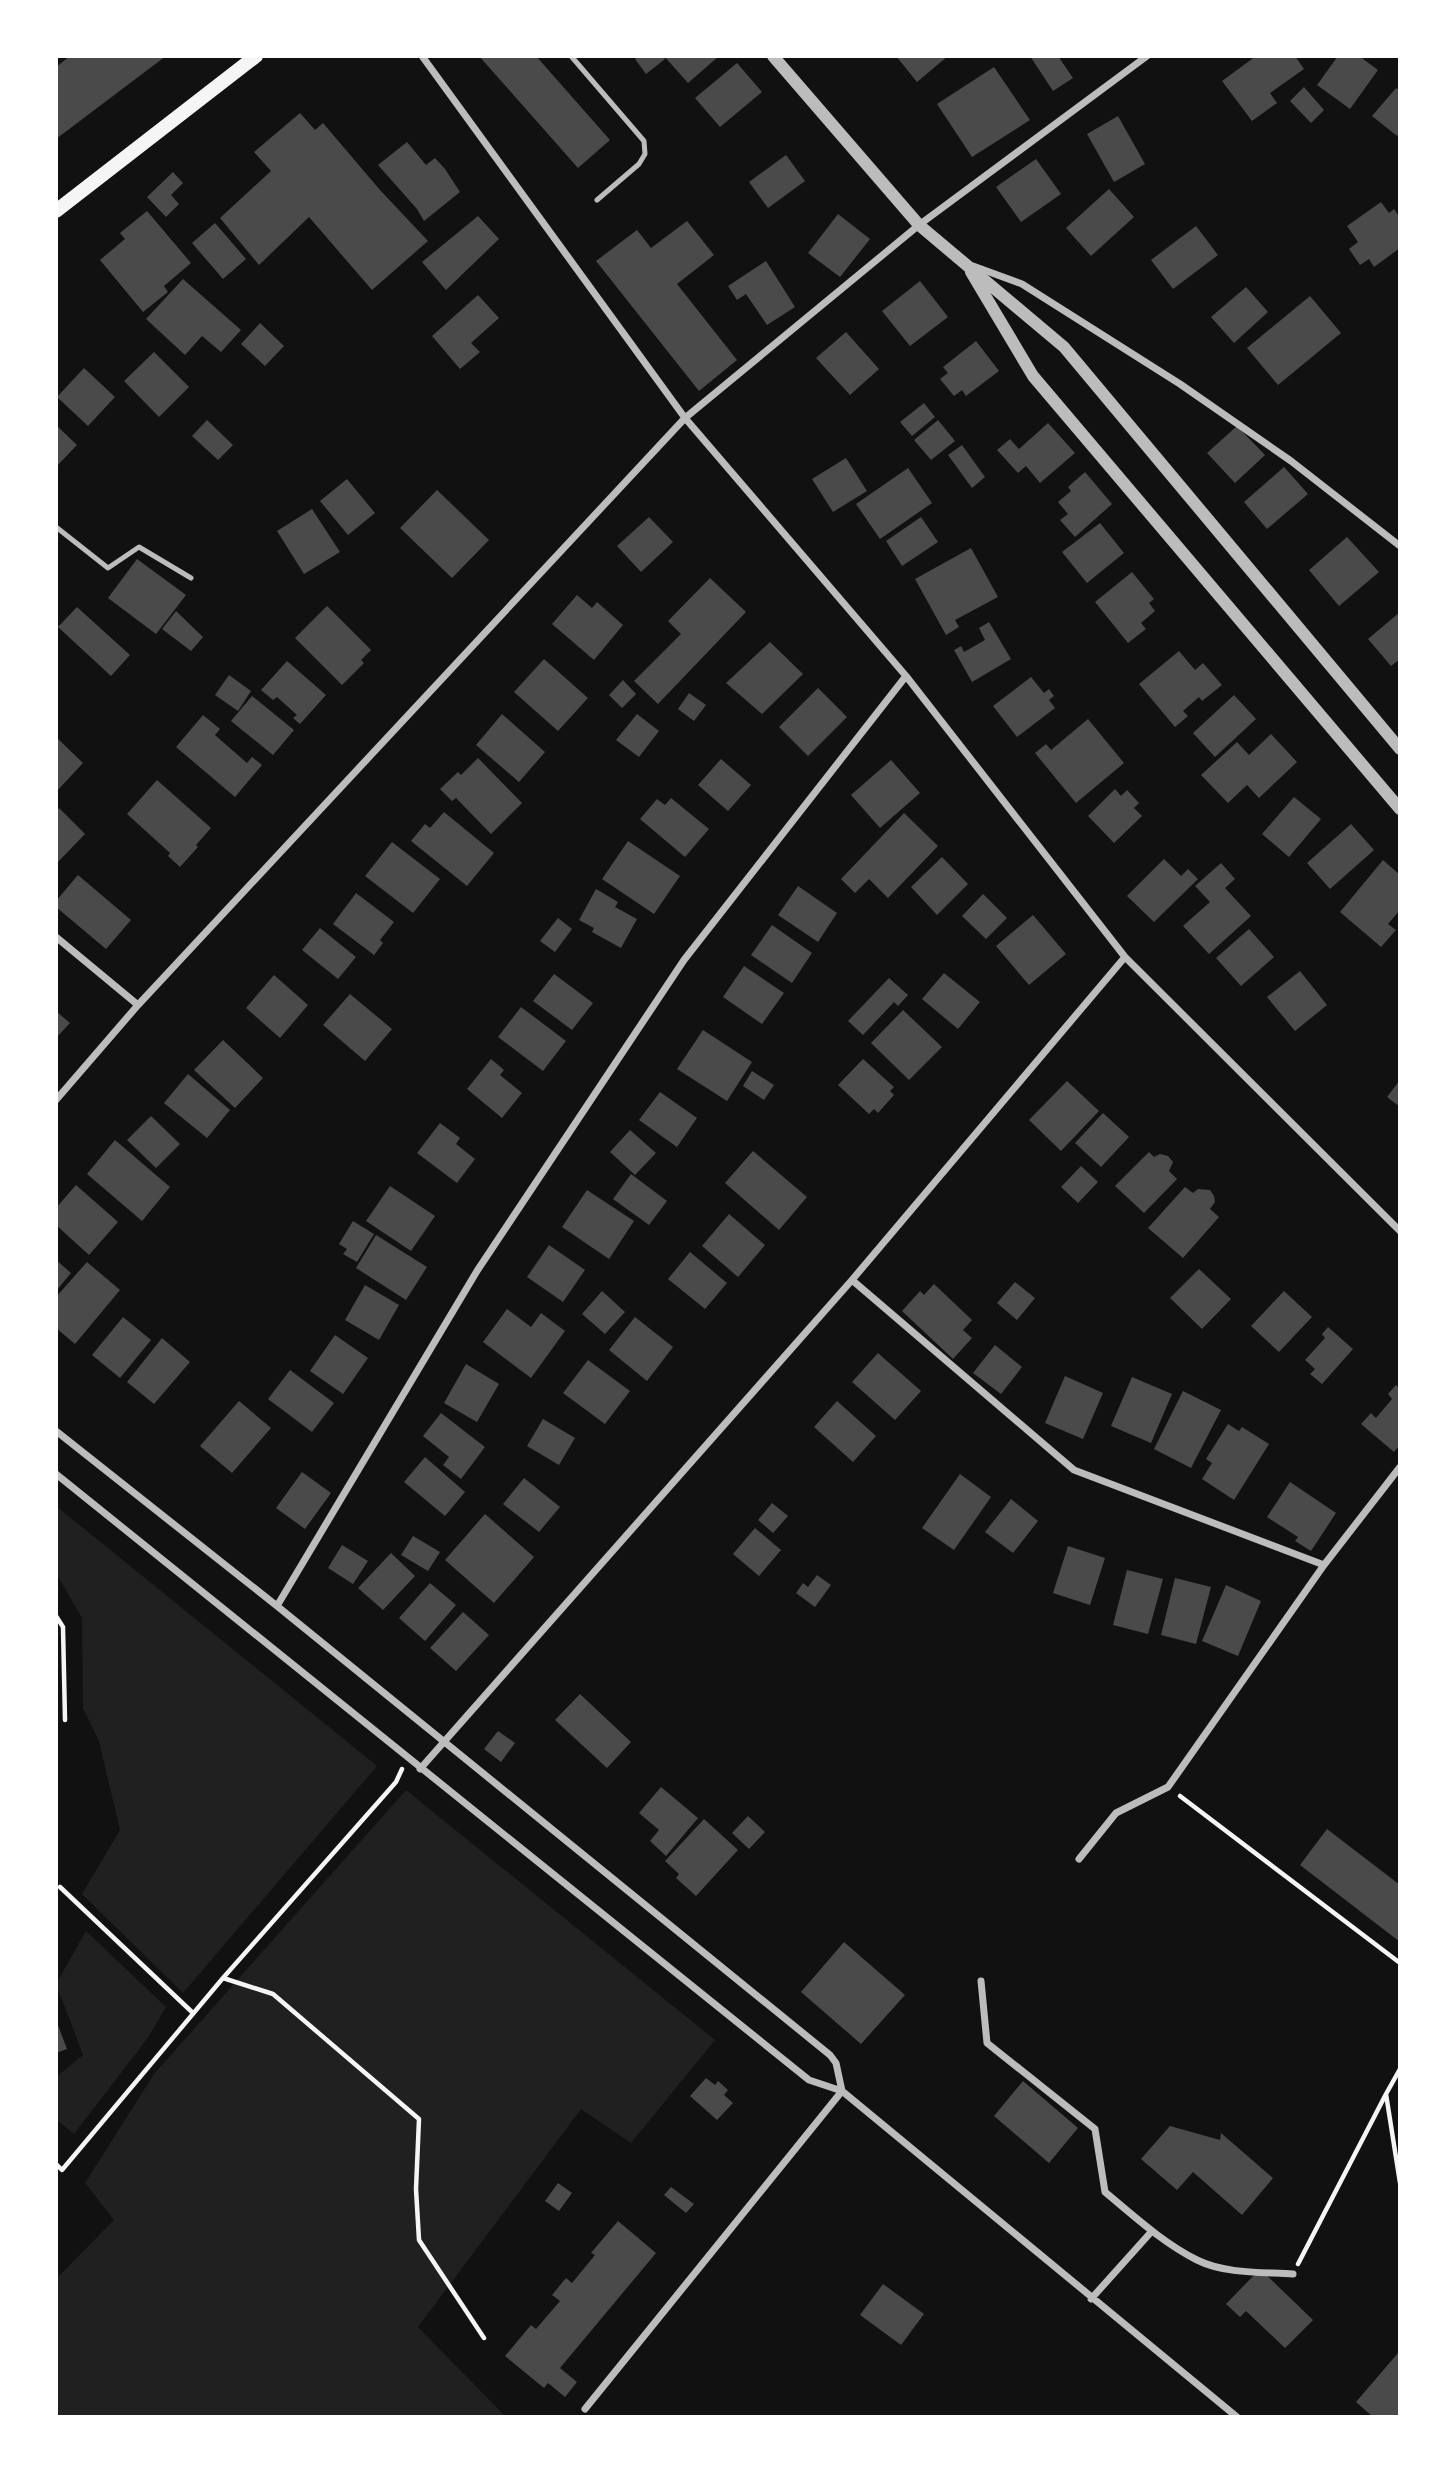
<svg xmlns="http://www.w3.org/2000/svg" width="1456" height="2473" font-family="Figtree,sans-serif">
<rect width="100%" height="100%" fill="#111"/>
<path fill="#202020" d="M56,1506L377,1766L183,1993L82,1894L120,1830L99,1741L83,1708L82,1618L56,1573Z
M406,1790L715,2040L631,2143L581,2109L418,2327L506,2417H56V2279L114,2220L85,2183L154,2074Z
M86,1931L166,2007L147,2039L74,2134L56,2119V2077L83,2055L56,1984Z"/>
<path fill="#4a4a4a" d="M70,56H166L56,139V67Z
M479,56H536L610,140L578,168Z
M639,56H662L665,59L646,74L635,59Z
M664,56H719L688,83Z
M896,56H948L917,82Z
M1030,56H1058L1073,78L1053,91Z
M1256,56H1295L1304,69L1270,93L1277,103L1252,121L1222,81Z
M1338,56H1359L1378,70L1350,109L1317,85Z
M737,63L762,92L720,127L695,98Z
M994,67L1030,120L972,157L937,104Z
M1304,87L1324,110L1311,123L1290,101Z
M1396,88L1400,91V132L1397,136L1372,116Z
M300,113L315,130L323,123L380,190L428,241L372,290L309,217L259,265L220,218L271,171L254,152Z
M1118,116L1145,164L1114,182L1087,134Z
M407,142L426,165L435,158L445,169L460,192L424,221L417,209L378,165Z
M786,155L805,181L768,208L749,182Z
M1036,159L1061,194L1021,222L996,187Z
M173,172L183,183L171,195L179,204L166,217L147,197Z
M1109,189L1134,217L1091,256L1066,228Z
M1381,202L1389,213L1394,209L1400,218V248L1374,267L1369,259L1360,265L1349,249L1358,242L1347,226Z
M147,211L191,263L164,286L168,292L143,312L100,260L125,239L120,233Z
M838,214L870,239L840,277L808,253Z
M478,216L499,239L446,290L422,262Z
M687,221L714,255L677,284L737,360L699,391L596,261L637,230L651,248Z
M215,223L246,259L223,279L192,243Z
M1196,226L1218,255L1173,289L1151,260Z
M766,261L795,307L767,325L746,294L737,300L728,286Z
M183,279L241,330L221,352L202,336L185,355L146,319Z
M920,281L948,317L910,346L882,311Z
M1246,287L1268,312L1234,343L1211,317Z
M478,295L499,318L471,343L480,352L460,369L432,336Z
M1310,296L1341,333L1278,385L1247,348Z
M260,323L284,346L265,366L241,344Z
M846,332L879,369L850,395L816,358Z
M976,341L999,371L966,396L962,390L954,396L940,379L948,373L943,367Z
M154,352L189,387L159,417L124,381Z
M84,368L115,397L88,426L57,397Z
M924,403L935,417L912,436L900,422Z
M207,420L233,445L218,460L192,436Z
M938,420L955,441L931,460L914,440Z
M1048,423L1075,453L1040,483L1026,466L1018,473L997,450L1010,439L1019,449Z
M56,425L77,445L56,467Z
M1237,426L1265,455L1235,483L1207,453Z
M962,445L985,477L972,488L948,455Z
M846,458L867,491L833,512L812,479Z
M1284,467L1308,494L1267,529L1244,502Z
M908,468L932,503L880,539L856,504Z
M1085,472L1112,504L1075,537L1060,520L1068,514L1058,502L1071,491L1068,487Z
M347,479L375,513L348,535L320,501Z
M437,490L489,540L452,578L400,528Z
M312,509L340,552L304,574L277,531Z
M649,517L673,542L641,572L617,546Z
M921,517L938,542L902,566L886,541Z
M1100,523L1124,553L1087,583L1062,552Z
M1347,537L1379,572L1339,606L1309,570Z
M971,548L998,597L955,620L959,627L946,635L915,579Z
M137,559L186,595L156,634L108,598Z
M1132,572L1154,599L1149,603L1155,611L1141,623L1146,629L1128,643L1095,602Z
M710,578L746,612L658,704L634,681L681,634L668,621Z
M577,595L592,608L597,602L623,625L594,660L552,624Z
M327,606L371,650L361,660L364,663L342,685L295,638Z
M77,607L130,655L111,676L58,627Z
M176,611L203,637L191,651L162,629Z
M1400,612V659L1391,666L1368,639Z
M989,622L1011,659L972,682L954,650L961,646L964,652L985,640L979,628Z
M770,642L803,674L762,714L726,683Z
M1179,651L1195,670L1203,663L1222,685L1202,701L1199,697L1183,711L1188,716L1175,727L1139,684Z
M544,659L588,698L558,731L514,692Z
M287,661L326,695L300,724L293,718L297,715L277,697L273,700L261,690Z
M229,675L251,691L238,711L215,695Z
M1031,677L1044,693L1049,689L1054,696L1049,700L1055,708L1017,737L993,706Z
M623,680L636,694L622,708L609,695Z
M818,688L847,717L808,756L779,727Z
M689,693L706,705L694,721L678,709Z
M1234,695L1256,719L1215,757L1193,733Z
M252,696L294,730L273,755L231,721Z
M502,714L545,752L519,782L476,745Z
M637,714L659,731L639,757L616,740Z
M203,715L220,729L215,735L247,763L252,757L262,765L235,797L176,747Z
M1088,719L1124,763L1076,803L1035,753L1046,744L1051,750Z
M1271,734L1297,762L1259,798L1247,785L1228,803L1201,775L1237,742L1249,755Z
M56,737L83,763L56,792Z
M478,758L522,803L491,834L456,798L452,801L440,789L458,772L461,775Z
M721,759L751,785L728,811L698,785Z
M891,760L920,793L880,828L851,795Z
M157,780L211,828L196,845L198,847L180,867L168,856L170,853L127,814Z
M1115,789L1121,796L1127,790L1139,803L1134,808L1142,816L1114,843L1088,816Z
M1294,797L1321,819L1289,857L1262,834Z
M671,798L709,829L685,857L640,819L657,799L665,805Z
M59,808L85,834L56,864V812Z
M444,812L494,853L467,886L411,841L425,824L430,828Z
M904,813L938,846L888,898L869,879L855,893L841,879Z
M1351,824L1374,850L1330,889L1307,863Z
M628,841L680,876L654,914L602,879Z
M392,842L440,879L413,913L365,876Z
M942,857L968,884L937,915L911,887Z
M1164,859L1181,876L1188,869L1198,879L1154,922L1127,896Z
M1383,860L1400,875V910L1388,924L1396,930L1381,947L1340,912Z
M1221,863L1235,879L1225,888L1251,916L1209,954L1183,926L1210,902L1195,886Z
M78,875L131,920L106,949L56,907V901Z
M798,886L837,913L818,942L778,915Z
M596,889L618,902L615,907L637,919L621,948L592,932L594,928L579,920Z
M356,893L394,922L380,940L383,943L374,955L333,924Z
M983,894L1007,918L986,939L962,916Z
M1033,915L1066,954L1029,985L996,946Z
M558,918L572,929L555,952L540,941Z
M772,925L812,953L792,983L751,955Z
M320,928L356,957L338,979L302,950Z
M1249,929L1274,957L1241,986L1216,958Z
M744,966L784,993L762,1024L723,997Z
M1300,971L1327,1005L1295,1031L1267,997Z
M944,973L980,1002L958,1029L922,999Z
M554,974L593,1003L572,1030L533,1001Z
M274,975L308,1005L280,1038L246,1008Z
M889,978L908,995L898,1006L894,1002L863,1035L848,1021Z
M350,994L392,1029L365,1061L323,1025Z
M521,1007L566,1041L543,1071L498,1037Z
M903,1010L942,1047L909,1080L871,1043Z
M56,1011L70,1023L56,1038Z
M703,1030L752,1062L727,1101L677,1069Z
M223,1040L263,1078L235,1108L194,1070Z
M491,1059L504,1070L500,1075L522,1093L502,1118L467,1089Z
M863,1059L894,1087L890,1091L894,1095L878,1113L874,1109L869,1114L838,1085Z
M752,1071L774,1085L764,1100L743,1086Z
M188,1074L230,1110L207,1138L164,1103Z
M1400,1080V1107L1387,1097Z
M1067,1081L1099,1111L1061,1151L1029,1120Z
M660,1092L697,1118L677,1147L639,1120Z
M1103,1113L1129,1137L1101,1167L1075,1143Z
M151,1116L180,1144L156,1168L127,1140Z
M440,1123L460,1138L456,1144L475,1159L457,1183L417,1153Z
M630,1130L656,1153L635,1175L610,1152Z
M115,1140L170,1187L142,1221L87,1174Z
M753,1151L807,1197L779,1230L725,1183Z
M1149,1152L1154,1157L1160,1154L1168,1156L1173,1162L1169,1171L1177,1179L1144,1213L1115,1186Z
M1081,1166L1098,1182L1078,1203L1061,1187Z
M631,1174L667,1201L649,1225L613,1199Z
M76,1185L118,1222L89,1255L56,1225V1208Z
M390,1186L435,1216L411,1251L366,1221Z
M1185,1187L1193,1193L1198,1189L1210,1190L1214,1196L1215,1202L1210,1209L1219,1217L1183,1258L1148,1228Z
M587,1190L634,1221L609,1259L562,1227Z
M729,1214L765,1245L738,1277L702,1246Z
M353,1221L374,1234L357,1262L343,1254L347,1249L339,1244Z
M376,1235L427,1267L406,1300L356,1268Z
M549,1245L585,1270L563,1302L527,1277Z
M690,1252L727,1283L705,1309L668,1279Z
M56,1260L71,1273L56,1291Z
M87,1262L120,1290L75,1344L56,1328V1297Z
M1199,1269L1231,1299L1202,1329L1170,1298Z
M1015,1282L1035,1298L1017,1320L997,1303Z
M934,1284L972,1320L963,1330L972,1338L953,1359L902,1311L920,1291L924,1295Z
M365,1285L399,1305L379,1340L345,1320Z
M602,1291L625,1312L605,1334L582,1314Z
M1284,1291L1312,1317L1279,1352L1251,1326Z
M507,1309L531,1327L541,1313L565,1331L531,1378L483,1342Z
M123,1317L151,1340L120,1378L92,1355Z
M635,1317L673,1347L647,1381L609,1350Z
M1328,1327L1353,1349L1322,1384L1310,1374L1315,1369L1305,1360L1325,1338L1322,1334Z
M335,1335L368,1358L343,1394L310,1371Z
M162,1338L190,1362L154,1404L127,1382Z
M995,1345L1022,1367L1001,1394L973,1373Z
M878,1353L921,1391L895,1420L852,1382Z
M588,1360L630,1391L605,1424L563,1393Z
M466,1364L499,1384L477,1422L444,1403Z
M290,1370L334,1403L312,1432L268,1399Z
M1065,1376L1103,1393L1083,1439L1045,1423Z
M1132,1377L1172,1394L1151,1443L1111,1426Z
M1396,1385L1400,1389V1445L1394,1452L1361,1424L1371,1413L1376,1418L1392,1399L1388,1394Z
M1183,1391L1221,1410L1191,1468L1154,1449Z
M239,1401L271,1428L232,1473L200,1446Z
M837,1401L876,1436L853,1462L814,1427Z
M441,1413L485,1447L461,1479L443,1465L449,1457L423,1436Z
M543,1419L575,1438L559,1465L527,1446Z
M1228,1424L1239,1431L1242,1427L1269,1444L1234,1500L1202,1479L1212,1463L1206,1459Z
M425,1457L465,1492L445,1516L404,1482Z
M302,1472L331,1493L305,1529L276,1508Z
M960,1474L991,1497L954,1550L922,1528Z
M524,1478L560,1507L539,1532L503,1504Z
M1290,1482L1336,1513L1311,1551L1295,1541L1298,1537L1267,1517Z
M1011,1499L1038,1521L1013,1553L985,1532Z
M772,1503L788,1516L773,1533L758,1520Z
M485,1514L534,1557L494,1603L445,1560Z
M755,1528L781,1550L759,1576L733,1554Z
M413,1536L440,1552L428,1571L401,1555Z
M342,1545L368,1561L353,1584L328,1568Z
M1068,1546L1105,1558L1090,1605L1053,1593Z
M391,1553L415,1576L383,1610L358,1588Z
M1127,1570L1163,1579L1148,1634L1113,1625Z
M817,1575L831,1585L815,1607L796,1593L803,1583L808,1587Z
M1175,1578L1211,1587L1196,1644L1161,1635Z
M430,1583L456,1605L425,1641L399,1618Z
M1226,1585L1261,1601L1238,1656L1202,1641Z
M463,1612L489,1635L456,1671L430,1648Z
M580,1694L631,1742L607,1768L555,1720Z
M498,1731L515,1743L501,1762L484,1749Z
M661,1787L698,1818L666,1856L650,1841L659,1830L639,1813Z
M748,1816L765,1832L749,1849L732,1833Z
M704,1819L738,1850L696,1896L676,1878L679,1874L665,1861Z
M1327,1829L1400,1885V1942L1300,1865Z
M844,1942L905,1995L861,2044L801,1992Z
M56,2020L67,2049L56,2053Z
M706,2078L715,2085L718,2081L728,2090L724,2095L733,2103L717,2120L690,2096Z
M1023,2081L1078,2128L1049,2163L994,2116Z
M1170,2126L1220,2140L1221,2133L1273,2178L1242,2215L1193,2172L1177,2190L1141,2159Z
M558,2183L572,2193L559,2211L545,2201Z
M671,2187L694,2204L686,2213L664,2195Z
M618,2221L656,2253L560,2368L577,2382L565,2397L548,2383L544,2388L505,2356L531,2325L536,2329L560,2301L552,2295L566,2278L572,2283L595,2255L591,2253Z
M1260,2269L1313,2320L1285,2348L1246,2311L1240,2317L1226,2304Z
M883,2284L924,2314L901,2345L860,2315Z
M1398,2353L1400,2355V2417H1373L1356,2402Z"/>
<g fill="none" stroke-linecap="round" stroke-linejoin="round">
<path stroke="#f5f5f5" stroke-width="4.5" d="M56,1616L63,1627L65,1720
M1180,1796L1400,1963
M60,1887L193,2013
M223,1978L273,1994L419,2119L416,2189L419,2240L484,2338
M1400,2069L1386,2094L1400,2183
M56,2164L62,2170L223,1978L396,1782L402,1769
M1298,2264L1386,2094"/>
<path stroke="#bcbcbc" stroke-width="5" d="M571,56L644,141L645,154L639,164L597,200
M56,527L108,568L139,547L191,578"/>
<path stroke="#bcbcbc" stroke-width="7" d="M422,56L685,418L906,676L1125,957L1400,1231
M973,266L1022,284L1180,384L1291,461L1400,546
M56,937L138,1005
M56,1100L138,1005L685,418L919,225L1147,56
M852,1280L1074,1470L1324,1565
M56,1431L277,1606L830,2055L836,2063L842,2091
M56,1474L809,2080L842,2091L1237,2417
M277,1606L477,1271L684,960L906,676
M420,1769L852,1280L1125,957
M1079,1859L1116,1813L1168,1787L1324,1565L1400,1467
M981,1981L987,2043L1095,2129L1105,2192C1134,2216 1163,2243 1197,2260C1225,2274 1263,2272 1293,2274
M1091,2299L1152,2231
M585,2409L842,2091"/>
<path stroke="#bcbcbc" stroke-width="12" d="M773,56L919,225L1064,347L1400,749
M971,272L1033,376L1400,809"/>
<path stroke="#f5f5f5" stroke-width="14" d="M56,211L256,56"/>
</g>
<rect width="1456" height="2473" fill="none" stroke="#ffffff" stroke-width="116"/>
</svg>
